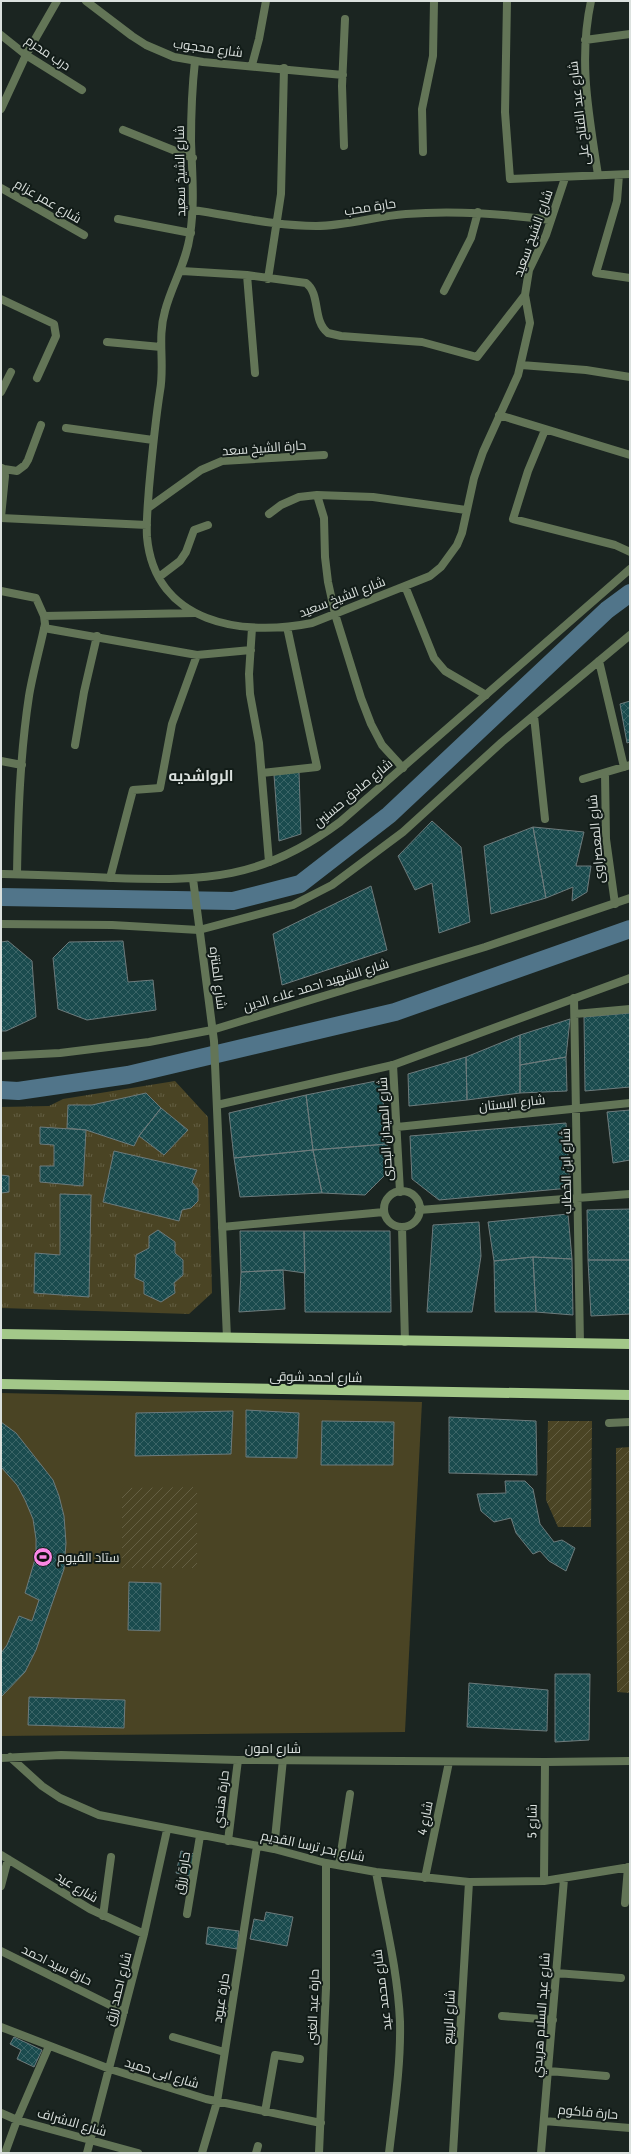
<svg xmlns="http://www.w3.org/2000/svg" width="631" height="2154" font-family="'Fira Sans Condensed',Cairo,sans-serif">
<defs>
<pattern id="park-tufts" width="24" height="20" patternUnits="userSpaceOnUse"><rect width="24" height="20" fill="#4a4424"/><path d="M3 7l-1-3M5 7V3M7 7l1-3M15 17l-1-3M17 17v-4M19 17l1-3" fill="none" stroke="#645f43"/></pattern>
<pattern id="garden-furrows" width="10" height="10" patternUnits="userSpaceOnUse"><rect width="10" height="10" fill="#4a4424"/><path d="M-1 1l2-2M0 10L10 0M9 11l2-2" fill="none" stroke="#645f43"/></pattern>
<pattern id="building-cross-hatch" width="8" height="8" patternUnits="userSpaceOnUse"><rect width="8" height="8" fill="#1a4b4e"/><path d="M0 0l8 8M0 8l8-8" fill="none" stroke="#3b6567"/></pattern>
</defs>
<rect width="100%" height="100%" fill="#1b2521"/>
<path fill="#4a4424" d="M1,1393L422,1402L405,1732L1,1736Z"/>
<path fill="url(#park-tufts)" d="M175,1081L208,1117L212,1293L189,1314L1,1308V1107L49,1106L63,1099Z"/>
<path fill="url(#garden-furrows)" d="M548,1421H592L591,1527H558L546,1500Z
M630,1447V1693L617,1692L616,1448Z
M197,1487V1568H122V1488Z"/>
<g fill="none" stroke-linecap="round" stroke-linejoin="round">
<path stroke="#51758a" stroke-width="18" d="M1,897L233,901L300,884L389,815L607,610L630,593
M1,1090L18,1091L128,1075L395,1012L630,929"/>
</g>
<path fill="url(#building-cross-hatch)" stroke="#6d7b7c" d="M630,701V742L627,743L620,704Z
M299,772L301,834L279,841L274,775Z
M432,821L461,847L470,922L439,933L432,883L415,890L398,856Z
M533,827L584,832L576,866H591L587,892L572,901L573,887L546,898Z
M533,827L546,898L491,914L484,846Z
M371,886L387,950L282,985L273,934Z
M8,941L32,961L36,1017L6,1031H1V942Z
M123,941L128,982L153,980L156,1010L87,1020L58,1009L53,958L69,942Z
M630,1013V1087L585,1091L584,1017Z
M570,1019L566,1057L520,1065V1035Z
M520,1035V1093L467,1100L466,1057Z
M466,1057L467,1100L409,1106L408,1074Z
M566,1057L567,1091L520,1093V1065Z
M381,1080L387,1144L313,1150L306,1095Z
M146,1093L161,1108L139,1136L134,1146L86,1130L67,1128L68,1105H92Z
M306,1095L313,1150L234,1158L229,1113Z
M161,1108L188,1130L164,1155L139,1136Z
M630,1110V1160L613,1163L607,1112Z
M566,1123L570,1188L439,1200L412,1179L410,1136Z
M40,1127L86,1130L83,1186L40,1182V1166H54V1145L40,1144Z
M387,1144L388,1172L365,1195L322,1193L313,1150Z
M313,1150L322,1193L240,1197L234,1158Z
M114,1151L197,1170L192,1182L198,1189V1201L191,1208L182,1210L179,1221L103,1202Z
M1,1175L9,1176V1192L1,1193Z
M60,1194L91,1195L89,1297L34,1293L35,1253L60,1255Z
M630,1209V1260H588L587,1210Z
M568,1214L572,1259L533,1257L494,1261L488,1222Z
M479,1222L481,1256L472,1312H427L433,1225Z
M158,1230L175,1242V1253L183,1260V1275L174,1283L175,1293L161,1302L144,1294V1282L135,1278L136,1255L149,1248V1236Z
M240,1231H304L305,1273L283,1270L241,1272Z
M304,1231H390L391,1312H305Z
M533,1257L572,1259L573,1315L536,1312Z
M533,1257L536,1312H495L494,1261Z
M588,1260H630V1314L591,1316Z
M283,1270L285,1309L239,1312L241,1272Z
M246,1410L299,1413L297,1458L246,1457Z
M233,1411L231,1454L135,1456L136,1413Z
M449,1417L536,1421L537,1475L449,1473Z
M322,1421L394,1422L393,1465H321Z
M1,1422L16,1433L53,1480L59,1496L64,1516L66,1543L64,1569L36,1650L25,1672L1,1697V1653L7,1645L19,1616L32,1621L39,1600L25,1593L36,1556V1539L33,1519L25,1500L17,1485L1,1467Z
M505,1481H525L533,1489L540,1524L554,1542L562,1540L575,1548L566,1571L549,1561L540,1551L533,1554L516,1533L511,1518L494,1522L481,1511L477,1494L506,1493Z
M129,1582L161,1583L160,1631L128,1630Z
M555,1674H590L589,1740L555,1742Z
M469,1683L548,1690L547,1731L467,1727Z
M29,1697L125,1700L124,1728L28,1725Z
M181,1851L195,1854L190,1876L176,1873Z
M266,1912L293,1917L287,1946L250,1939L254,1919L264,1921Z
M208,1927L239,1931L237,1949L206,1944Z
M14,2037L42,2050L34,2067L17,2059L21,2050L10,2044Z"/>
<g fill="none" stroke-linecap="round" stroke-linejoin="round">
<path stroke="#637557" stroke-width="8" d="M86,1L132,36L146,45L174,57L203,62L343,75
M507,1L505,112L510,179L630,174
M591,1C578,61 589,115 598,175
M1,35L26,55L82,90
M585,40L630,34
M195,61C192,88 191,114 191,141C192,173 195,203 190,235C186,264 172,284 165,311C157,338 165,364 160,391C155,423 152,455 149,488C148,504 146,521 147,537C155,624 243,637 312,623L430,576L441,567L457,545L462,533L474,478L483,452L518,375L530,323L525,295L529,270L546,235L565,178
M252,65L259,39L266,1
M1,109L26,55L57,1
M123,130L193,158
M344,146L342,86L345,19
M423,152L422,109L433,56L434,1
M619,175L617,201L596,273L630,278
M1,188L84,235
M193,210C234,216 275,226 316,226C347,226 376,216 406,214C455,210 502,214 551,220
M118,219L191,233
M182,271L247,275L306,283C321,294 312,321 328,333L341,336L422,342L477,357L525,295
M247,275L255,373
M268,279L281,194L284,68
M444,291L471,238L478,212
M1,299L54,324L56,336L37,378
M107,342L161,347
M521,365L586,370L630,377
M1,392L11,372
M499,415L630,455
M66,428L153,440
M545,430L528,471L513,519L615,545L630,552
M4,469L17,471L25,465L28,460L41,425
M317,495L324,518L325,557L328,582L335,614L361,698L371,724L382,745L403,768
M148,508L201,470L222,461L324,455
M269,514L281,505L299,497L317,495L373,497L466,510
M1,517L5,476L4,469L2,468
M1,518L147,525
M159,577L180,561L186,552L194,530L208,525
M405,586L434,658L445,671L486,695
M1,591L36,598L44,616L45,624C40,648 33,672 29,696C20,755 18,815 17,874
M44,616L195,613
M44,628L197,655L251,650
M252,628L249,674L250,694L259,743L269,862
M599,661L624,767
M534,716L545,819
M75,745L84,692L97,636
M1,761L22,765
M262,773L317,767L287,627
M605,773L606,839L615,904
M583,779L630,765
M110,878L133,790L160,788L172,724L197,655
M1,924L112,925L199,930L293,905L332,885L403,832L502,742L630,635
M574,998L580,1344
M575,1014L630,1009
M393,1065L400,1192
M397,1127L630,1103
M384 1209a18 18 0 1 1 36 0a18 18 0 1 1-36 0Z
M419,1210L630,1194
M222,1227L384,1212
M402,1227L405,1342
M609,1423L630,1422
M10,1757L42,1786L60,1798L99,1815L274,1849L326,1863L376,1872L469,1882L544,1881L630,1867
M1,1758L61,1755L238,1760L545,1762L630,1761
M228,1841L238,1760
M274,1849L283,1759
M1,1855L90,1909L144,1934
M339,1865L350,1794
M376,1872C385,1921 398,1972 400,2022C401,2066 394,2110 389,2153
M425,1878L449,1762
M544,1881L545,1762
M1,1886L8,1859
M625,1903L628,1867
M187,1914L200,1836
M103,1916L111,1857
M1,1951L124,2012
M556,1973L621,1978
M502,2016L553,2020
M1,2027L110,2069L206,2099L321,2123
M173,2037L224,2052
M549,2071L606,2076
M265,2112L275,2055L300,2059
M1,2113L17,2120L138,2153
M544,2121L630,2128
M5,2153L17,2120L49,2046
M87,2153L144,1934L167,1830
M202,2153L217,2102L257,1846
M256,2153L258,2146
M319,2153L326,1988V1863
M453,2153L469,1882
M541,2153L564,1879"/>
<path stroke="#637557" stroke-width="8" d="M1,874C38,875 76,876 113,878C206,881 262,880 340,822L630,569
M193,879L214,1041L227,1338
M1,1056L60,1053L149,1042L212,1030L485,947L630,898
M217,1105L393,1065L630,978"/>
<path stroke="#a3c889" stroke-width="10" d="M1,1334L630,1344
M1,1384L630,1395"/>
</g>
<defs>
<g id="stadium-disc" transform="scale(1)"><circle r="9.5" fill="#fc86e4" stroke="#121c18"/><path d="M0-5a6.5 5 0 1 0 0 10a6.5 5 0 1 0 0-10ZM-3.5-1.8h7v3.6h-7Z" fill="#111"/></g>
</defs>
<g fill-rule="evenodd">
<use href="#stadium-disc" x="43" y="1557"/>
</g>
<g text-anchor="middle" dominant-baseline="central" stroke-width="4" stroke-linejoin="round" paint-order="stroke">
<g font-size="13" fill="#dbe1de" stroke="#121c18">
<text transform="translate(208 48) rotate(8)">شارع محجوب</text>
<text transform="translate(48 53) rotate(34)">درب محرم</text>
<text transform="translate(579 113) rotate(-97)">شارع عبد الفتاح على</text>
<text transform="translate(180 171) rotate(-91)">شارع الشيخ سعيد</text>
<text transform="translate(48 201) rotate(30)">شارع عمر عزام</text>
<text transform="translate(370 207) rotate(-9)">حارة محب</text>
<text transform="translate(533 233) rotate(-70)">شارع الشيخ سعيد</text>
<text transform="translate(264 448) rotate(-4)">حارة الشيخ سعد</text>
<text transform="translate(342 597) rotate(-21)">شارع الشيخ سعيد</text>
<text transform="translate(353 793) rotate(-40)">شارع صادق حسنين</text>
<text transform="translate(596 839) rotate(-95)">شارع المعصراوى</text>
<text transform="translate(218 978) rotate(83)">شارع المنتزه</text>
<text transform="translate(316 985) rotate(-17)">شارع الشهيد احمد علاء الدين</text>
<text transform="translate(512 1103) rotate(-6)">شارع البستان</text>
<text transform="translate(385 1129) rotate(-93)">شارع الميدان البحرى</text>
<text transform="translate(566 1171) rotate(-91)">شارع ابن الخطاب</text>
<text transform="translate(316 1377) rotate(1)">شارع احمد شوقى</text>
<text x="273" y="1748">شارع امون</text>
<text transform="translate(221 1799) rotate(-83)">حارة هندي</text>
<text transform="translate(425 1818) rotate(-79)">شارع 4</text>
<text transform="translate(532 1821) rotate(-89)">شارع 5</text>
<text transform="translate(313 1846) rotate(12)">شارع بحر ترسا القديم</text>
<text transform="translate(182 1873) rotate(-80)">حارة رزق</text>
<text transform="translate(77 1887) rotate(31)">شارع عيد</text>
<text transform="translate(57 1965) rotate(26)">حارة سيد احمد</text>
<text transform="translate(118 1989) rotate(-76)">شارع احمد رزق</text>
<text transform="translate(382 1990) rotate(-97)">شارع محمد عيد</text>
<text transform="translate(221 1998) rotate(-81)">حارة عبود</text>
<text transform="translate(313 2007) rotate(-88)">حارة عبد الغنى</text>
<text transform="translate(541 2015) rotate(-86)">شارع عبد السلام هريدي</text>
<text transform="translate(449 2017) rotate(-87)">شارع الربيع</text>
<text transform="translate(162 2073) rotate(17)">شارع ابى حميد</text>
<text transform="translate(588 2112) rotate(5)">حارة فاكوم</text>
<text transform="translate(72 2122) rotate(16)">شارع الاشراف</text>
</g>
<g font-size="13" fill="#dbe1de" stroke="#121c18" text-anchor="start">
<text x="57" y="1557">ستاد الفيوم</text>
</g>
<g font-size="15" font-weight="bold" fill="#dbe1de" stroke="#121c18">
<text x="201" y="776">الرواشديه</text>
</g>
</g>
<rect width="631" height="2154" fill="none" stroke="#dbe1de" stroke-width="4"/>
</svg>
